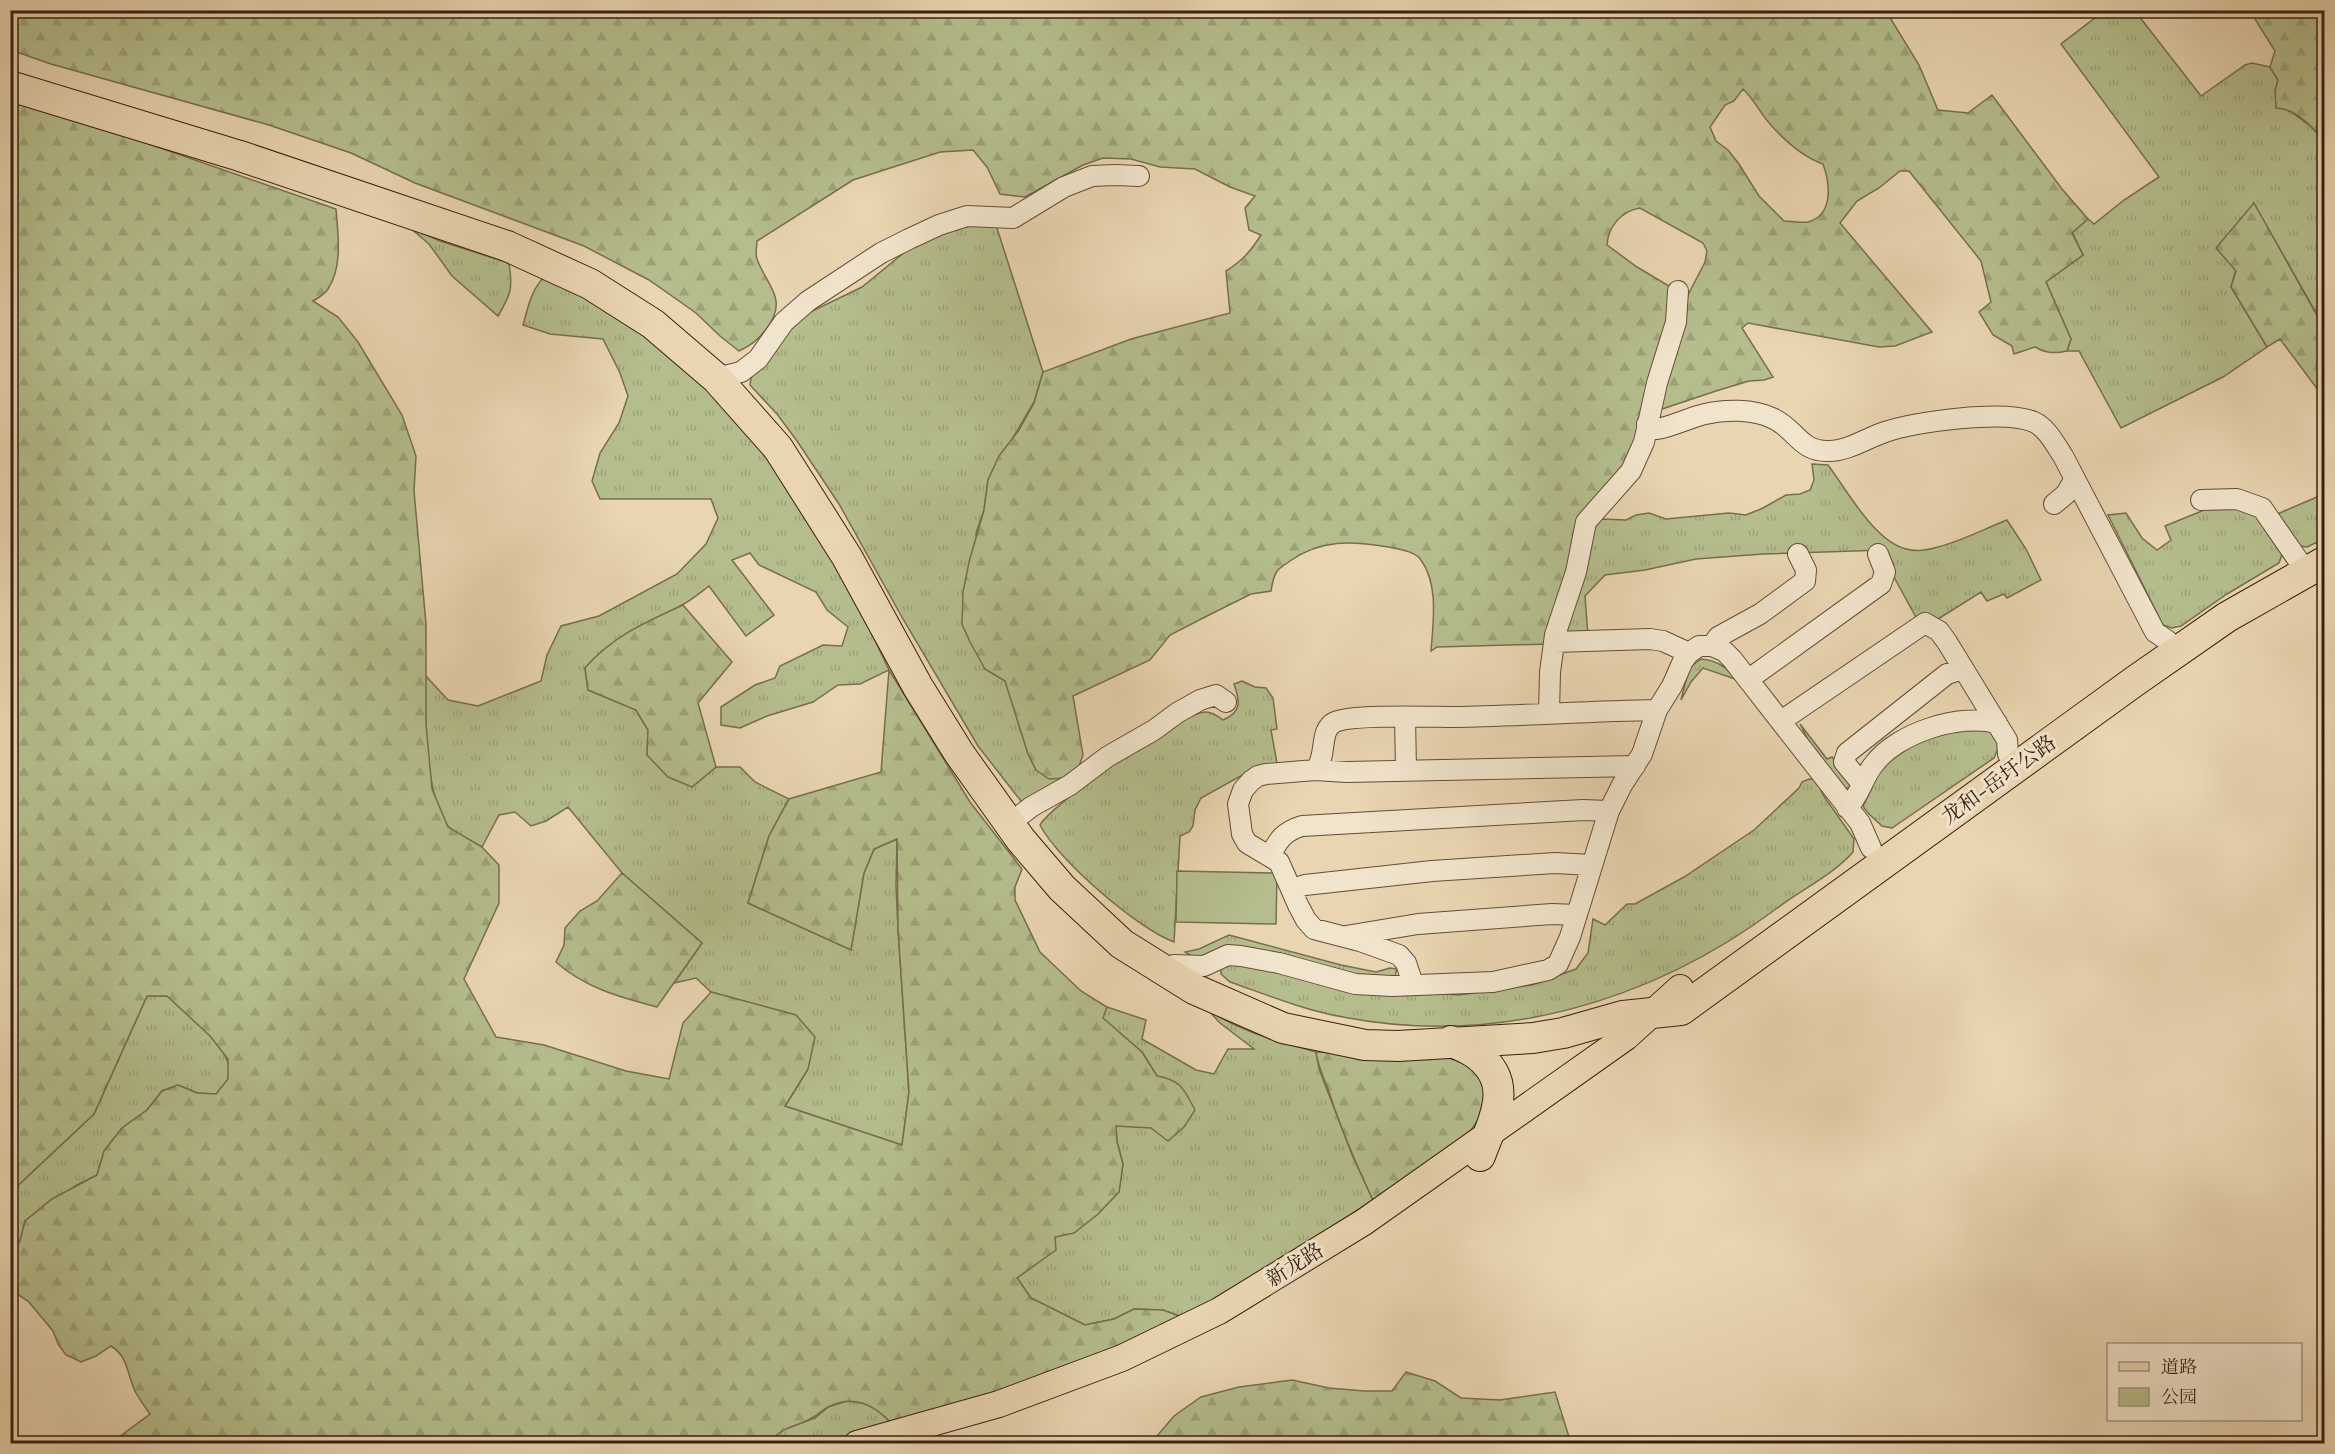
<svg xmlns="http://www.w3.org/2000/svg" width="2335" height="1454" font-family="Cardo,'Noto Serif SC',serif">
<defs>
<pattern id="grass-tufts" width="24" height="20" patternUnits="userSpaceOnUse" patternTransform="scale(1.5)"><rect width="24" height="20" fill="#b5bd8c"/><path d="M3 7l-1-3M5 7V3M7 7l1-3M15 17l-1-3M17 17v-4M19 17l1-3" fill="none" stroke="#9ca278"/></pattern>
<pattern id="forest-firs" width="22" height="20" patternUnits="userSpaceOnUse" patternTransform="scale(1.5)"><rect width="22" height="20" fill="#b5bd8c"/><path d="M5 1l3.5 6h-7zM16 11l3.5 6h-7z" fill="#9ca278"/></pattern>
</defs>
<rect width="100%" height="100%" fill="#e9d5b1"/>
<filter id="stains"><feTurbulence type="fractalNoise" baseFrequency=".00333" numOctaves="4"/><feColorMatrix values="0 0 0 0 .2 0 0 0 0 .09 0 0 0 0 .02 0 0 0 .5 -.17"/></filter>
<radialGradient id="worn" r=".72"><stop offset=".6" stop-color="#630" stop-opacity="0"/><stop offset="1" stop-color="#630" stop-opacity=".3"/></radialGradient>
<path fill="url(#grass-tufts)" stroke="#776e4e" stroke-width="1.5" d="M2104,11H2135L2201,96L2245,65L2252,63L2270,67L2278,80L2275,91L2286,108L2313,128L2324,142V306L2315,311L2254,204L2231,287L2267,347L2223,377L2121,428L2079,351H2067L2071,339L2046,282L2083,255L2072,232L2088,219L2094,224L2124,200L2159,177L2061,44Z
M979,225H996L1043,372L1034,402L988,480L984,510L976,533L985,669L1005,680L1028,753L1036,770L1065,778L1030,802L1021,801L978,746L903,619L839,504L797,441L777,414L750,385L751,378L781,337L802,316L862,287L906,251L919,243L958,228Z
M409,227L440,241L509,263C513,289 511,294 498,316L452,276L429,244Z
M545,276L555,277L661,345L754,434L854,596L889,670L860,684L838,685L813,702L767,716L740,728L721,725V707L755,685L775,678L780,666L823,645L842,646L848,627L827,610L816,592L759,565L750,553L732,560L774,615L746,636L709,586C701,592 692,600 682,605C644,627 616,633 585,668L588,690L636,710L648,730L647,755L692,787L716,767H740L755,782L789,799L769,836L748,903L851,950L864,873L874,849L897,839L896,887L898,929L909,1092L902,1145L785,1106L808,1069L795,1015L711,992L696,978L674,983L702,943L622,873L568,807L546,821L531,826L515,812L499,815L482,847C474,842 452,833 447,825C424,792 426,715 425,675L448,700L478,706L541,681L547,655L561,626L599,616L677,574L706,544L718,518L711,499H600L592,481L600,453L619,423L628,396L620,373L603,339L550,334L523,325C528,307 531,290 545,276Z
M1812,464L1828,465C1847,490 1874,541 1906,549C1916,552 1928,550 1938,547C1962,541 1984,529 2007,520L2026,549L2041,580L2007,598L2004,594L1987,601L1981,592L1938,619L1933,616L1917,619L1895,579L1884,550L1763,554L1696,559L1645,570L1605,575L1585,596L1588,636L1565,638L1571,605L1592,527L1602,519L1626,520L1636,515L1649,513L1666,519L1729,513L1746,515L1763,508L1786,495L1800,494L1810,490L1814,480Z
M2324,494V539L2307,547L2300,546L2275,515Z
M2219,504L2258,514L2283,552L2279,563L2227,594L2181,626L2172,628L2163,625L2108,515L2126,513L2142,538L2157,550L2171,540L2165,526Z
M1701,659C1718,660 1729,670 1741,681L1703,668L1691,682L1681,700L1689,668Z
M1242,681L1255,687L1266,688L1273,698L1277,729L1271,730L1278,769L1255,768L1201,798L1195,810L1193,826L1189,832L1180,836L1174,942C1138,929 1058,860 1040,825C1053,803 1182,711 1206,712C1212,712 1218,716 1223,720C1242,712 1240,701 1234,684Z
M1800,724L1827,759L1832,757L1853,783L1851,790L1843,787L1811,746Z
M1992,728L1999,746L1994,758L1892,828L1882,826L1869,814L1864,808L1862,801L1872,779L1903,748L1949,729Z
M1809,779L1817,780L1823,795L1854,839L1853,852C1832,876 1800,890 1776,909C1651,1002 1497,1047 1343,1017C1304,1010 1267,995 1230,982L1221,974V968L1225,963L1419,992L1459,995L1532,985L1576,969L1588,953L1593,919L1605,925L1627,904H1635L1684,877L1754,830L1799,788L1802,782Z
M1229,935L1341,965L1376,972L1390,968L1397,969L1395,976L1388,979L1193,957L1185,952L1199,949Z
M147,996H167C185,1012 239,1052 228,1079C226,1084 220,1090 216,1094L197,1093L178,1085L162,1091L147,1110L122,1128L104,1151L97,1175L77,1185L25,1221L20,1241L11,1258V1192L94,1114Z
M1107,1007L1146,1020L1142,1039L1196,1070L1214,1074L1228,1049H1254L1220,1023L1208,1010C1241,1032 1278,1041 1316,1052L1319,1069L1353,1157L1373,1200L1244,1284L1182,1317L1163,1310L1134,1309L1114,1319L1085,1325L1031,1298L1017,1278L1055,1250L1054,1237L1074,1232L1098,1214L1119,1192L1123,1164L1117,1142L1116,1126L1151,1127L1157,1076L1142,1052L1102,1018Z
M847,1401C870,1402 879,1409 894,1426L814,1443H772V1440L779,1431L815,1418L828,1407Z"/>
<path fill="url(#forest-firs)" stroke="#776e4e" stroke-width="1.5" fill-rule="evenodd" d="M11,10L1886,11L1919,65L1938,110L1968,113L1992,95L2062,189L2088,219L2072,233L2083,255L2046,282L2071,339L2067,351C2054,354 2046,353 2035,347L2014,354L2012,346L1993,335L1979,312L1991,302L1981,261L1909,171H1900L1879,188L1857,201L1840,223L1932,332L1895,346L1879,347L1748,323L1742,328L1773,377L1764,380L1749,381L1716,391L1656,411L1687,297L1705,262L1707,251L1703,243L1640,208C1621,211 1608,227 1607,245L1637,267L1669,286L1673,304L1644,422L1635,435L1634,450L1599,499L1549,644L1437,647L1431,651C1433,623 1439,585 1421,560C1415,551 1398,549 1388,547C1352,541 1321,539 1290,561C1285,565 1278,568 1276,573C1273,578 1272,585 1271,591L1251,594L1205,617L1170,635L1150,660L1073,696L1083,755L1078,769L1065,778L1049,779L1036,770L1028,754L1005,681L985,669L970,642L962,624L963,592L969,562L984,510L988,480L999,456L1019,430L1034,403L1043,372L1131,339L1230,313L1226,271C1242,261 1251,251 1261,235L1249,230L1245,208L1255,196L1230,187L1195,169L1160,167L1131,159L1103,158L1083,165L1025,197L1000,194L987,167L973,150L940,152L853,180L757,241C757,246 755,254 757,259C766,285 789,298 767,328C759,339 752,345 739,351L720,336L696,313L649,280L584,246L415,183L351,153L269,125L51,64L11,50ZM1743,89C1754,99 1760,113 1770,124C1784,140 1803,157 1823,164C1830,183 1834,215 1808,222C1801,223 1792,221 1784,221L1759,196L1739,164L1728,150L1716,141L1710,127L1725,105L1734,101Z
M2250,11H2324V142C2313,127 2297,109 2276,108L2275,91L2278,80L2270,67L2275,51Z
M11,96C119,133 227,172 336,209C338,235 343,266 328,289C325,294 318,298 313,301L338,317L358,342L402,415L416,456L414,491L426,624V724L432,789L448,827L482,847L499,865V903L464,979L496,1037L544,1045L626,1071L669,1079L683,1023L711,992L796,1015L815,1037L808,1069L785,1106L902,1145L909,1092L898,929L897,839L874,849L864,873L851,950L748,903L769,836L789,799L881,772L889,670L970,802L1022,869L1015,887V900L1040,952L1081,991L1107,1007L1103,1018L1142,1052L1157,1076C1181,1080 1184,1089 1195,1110L1184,1127L1168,1141L1151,1128L1116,1126L1117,1142L1123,1164L1119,1192L1098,1214L1074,1233L1055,1237L1056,1250L1017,1278L1031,1298L1085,1325L1114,1319L1134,1309L1163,1310L1182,1317L1063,1370L894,1426C876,1406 855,1393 828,1407C821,1411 816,1417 808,1420C794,1427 781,1428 772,1440V1443H111L150,1414C145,1407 140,1400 136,1393C127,1376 129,1357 111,1346L96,1356L81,1362L66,1355L58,1344L53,1331L28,1301L11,1290V1258L20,1241L25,1221L52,1199L97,1175L104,1151L122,1128L147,1110L162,1091L178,1085L197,1093L216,1094L228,1079V1059L210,1036L167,996H147L94,1114L11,1192Z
M2254,203L2324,328V398L2280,339L2267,347L2231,287L2236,271L2216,248Z
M683,605L732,662L698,703L716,767L692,787L668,777L647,755L648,730L636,710L588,690L585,668C613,636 646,622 683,605Z
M622,873L702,943L657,1007C620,997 585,988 556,962L564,945L565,928L580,911L597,901Z
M1316,1052L1444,1057L1462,1062L1478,1072L1485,1084L1483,1113L1466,1137L1373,1200C1356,1164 1341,1129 1329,1092C1324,1078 1318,1067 1316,1052Z
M1406,1372L1435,1381L1461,1398L1500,1400L1555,1392L1569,1437L1589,1443H1151L1174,1416L1201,1397L1239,1387L1292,1380L1329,1388L1364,1391H1392Z"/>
<path fill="#b5bd8c" stroke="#776e4e" stroke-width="1.5" d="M1177,871L1277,873L1276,924L1176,922Z"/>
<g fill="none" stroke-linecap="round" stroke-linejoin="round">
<g stroke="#654c38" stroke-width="22">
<path id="minor" d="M716,378L741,372L758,359L784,322L808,301L881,253L909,239L939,225L967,216L1013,218L1064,187L1092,176L1115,175L1139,176
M1647,424L1657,429C1674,426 1688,418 1705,414C1725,409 1753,409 1772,418C1796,428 1799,452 1829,451C1848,451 1867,438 1885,432C1915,422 2005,409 2034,422C2047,428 2055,444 2063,456L2155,632L2168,641
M2201,500L2237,499L2262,508L2298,560
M2054,504L2066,494L2074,480
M1554,642L1650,639L1663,641L1689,653
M1712,646L1718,637L1760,614L1805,581L1806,570L1798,554
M1749,679L1881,584L1885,572L1878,554
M1549,713L1550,672L1555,635L1576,572L1586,522L1631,471L1644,442L1657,383L1676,322L1678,291
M1405,717L1406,769
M1781,721L1925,623L1939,631L1947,642L2007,740L2008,754
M1315,770L1347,772L1635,766
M1862,784L1844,762L1847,753L1947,674L1963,669
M1847,808C1860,796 1863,777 1874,764C1897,733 1960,713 1997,723
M1009,824L1031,807L1070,785L1107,757L1154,730L1177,713L1200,700L1216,695L1226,702
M1271,856C1277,840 1285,831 1302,826L1583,810L1609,811
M1292,889L1305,885L1432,871L1555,863L1592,865
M1346,936L1418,924L1552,914L1577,915
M1168,973L1174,965L1204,966L1228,955L1241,956L1279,963L1355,984L1392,986L1493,982L1548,970L1558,964L1570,937L1609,811L1622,785L1642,754L1657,710L1672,686L1683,661L1689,653L1699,646H1712L1724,651L1732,659L1860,823L1871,848
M1413,984L1406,963L1399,955L1360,941L1314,929L1306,920L1298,905L1279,862L1247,843L1242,834L1238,804L1243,790L1251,781L1258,776L1266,774L1315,770C1328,757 1318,730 1335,722C1352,714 1431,717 1454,717C1522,716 1589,711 1657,710"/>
</g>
<g stroke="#391f10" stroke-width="28">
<path id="major" d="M857,1444L999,1404L1122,1358L1219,1311L1364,1222L1626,1037L1680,988"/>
</g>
<g stroke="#391f10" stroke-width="32">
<path id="highway" d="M10,86L240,156L507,246L590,284L653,324L716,378L778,448L847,557L918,687L959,753L1021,840L1062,888L1122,944L1194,989L1283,1028L1365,1045L1398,1046L1533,1038L1563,1033L1623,1016L1681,1010L2135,681L2227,617L2324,562
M1451,1041C1459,1045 1469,1049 1476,1054C1516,1083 1493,1120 1480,1156"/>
</g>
<use href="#minor" stroke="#f1e4cc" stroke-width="20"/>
<use href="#major" stroke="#e9d5b1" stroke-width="26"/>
<use href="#highway" stroke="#e9d5b1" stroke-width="30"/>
</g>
<g text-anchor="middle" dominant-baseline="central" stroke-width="6" stroke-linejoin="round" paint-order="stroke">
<g font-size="21" fill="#391f10" stroke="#f1e4cc">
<text transform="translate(1999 780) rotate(-36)">龙和-岳圩公路</text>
<text transform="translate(1295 1265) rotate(-32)">新龙路</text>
</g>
</g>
<rect width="2335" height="1454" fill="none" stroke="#e9d5b1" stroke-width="36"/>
<rect x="12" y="12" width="2311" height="1430" fill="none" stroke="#391f10" stroke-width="3"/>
<rect x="18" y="18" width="2299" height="1418" fill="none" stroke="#391f10" stroke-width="1.5"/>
<rect x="2107" y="1343" width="195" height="78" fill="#f1e4cc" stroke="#a79581" stroke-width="1.5"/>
<rect x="2119" y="1362" width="30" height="9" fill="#e9d5b1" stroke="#a79581" stroke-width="1.5"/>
<text x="2161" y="1373" font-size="18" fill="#391f10">道路</text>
<rect x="2119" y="1388" width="30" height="18" fill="#b5bd8c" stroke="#a79581" stroke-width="1.5"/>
<text x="2161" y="1403" font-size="18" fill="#391f10">公园</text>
<rect width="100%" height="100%" filter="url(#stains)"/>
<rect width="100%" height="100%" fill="url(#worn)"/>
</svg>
